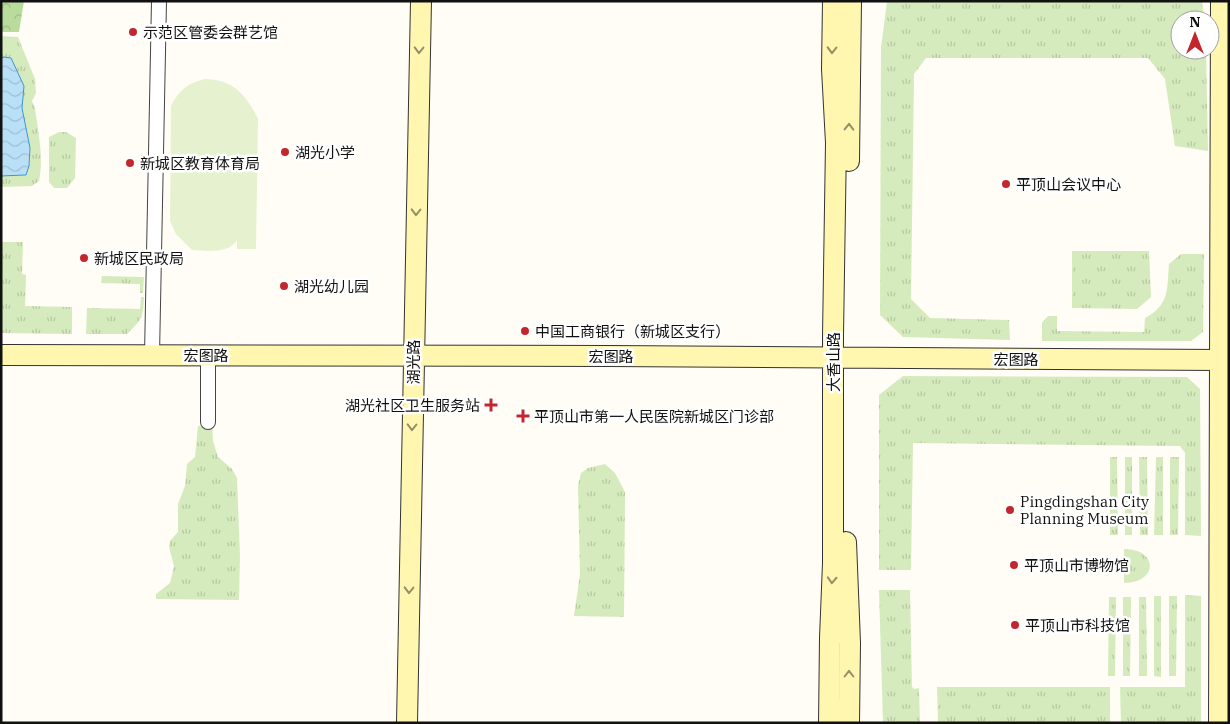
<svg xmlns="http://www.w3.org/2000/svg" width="1230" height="724" font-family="'IBM Plex Serif','Noto Sans SC',serif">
<defs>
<pattern id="grass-tufts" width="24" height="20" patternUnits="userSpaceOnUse" patternTransform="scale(1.25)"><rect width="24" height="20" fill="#d5ebbd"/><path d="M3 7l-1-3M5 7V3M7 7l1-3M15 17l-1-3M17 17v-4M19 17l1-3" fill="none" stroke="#b6c8a1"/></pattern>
<pattern id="forest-crowns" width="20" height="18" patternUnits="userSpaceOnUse" patternTransform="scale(1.25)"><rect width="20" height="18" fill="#b9dc9c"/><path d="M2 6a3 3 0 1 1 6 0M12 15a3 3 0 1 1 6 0" fill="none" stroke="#9ebc85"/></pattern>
<pattern id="water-waves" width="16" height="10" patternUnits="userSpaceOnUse" patternTransform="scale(1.25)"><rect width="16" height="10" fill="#b9e0f7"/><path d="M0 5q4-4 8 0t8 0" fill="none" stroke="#9ebfd3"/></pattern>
</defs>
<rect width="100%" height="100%" fill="#fffdf5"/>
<path fill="url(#grass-tufts)" d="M887,1H1202L1204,20H1180V50H1206L1208,151L1175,146L1165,79L1148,58H926L914,74L911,299L930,318L1009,320L1010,340L903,337L880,315L881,48Z
M1,36L18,37L35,79L36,93L32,101L35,108C38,132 44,157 39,181L32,186L1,187Z
M59,132H66L76,138L75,178L67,188H54L49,182V137Z
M1,242H23L22,274L26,275L25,306L72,307V334L1,333Z
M1072,251H1149L1151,297L1137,309L1072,308Z
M1181,254H1204L1203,332L1191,341H1042V323L1048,316H1057V331L1144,332L1145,318C1170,305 1167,288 1169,264Z
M102,276L144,277L143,293H140V284L101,283Z
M141,297H144C143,319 142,319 127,334H86L87,308L140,309Z
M903,376L1187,377L1200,389L1201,536L1185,535V453L1180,446L913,443L911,570H879V395Z
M212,425L213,441L218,457L232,469L237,478L240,556L239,600L156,599V594L170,583L174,566L169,547L170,541L178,532V504L185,486L187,464L195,457L198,426Z
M1110,457H1117L1118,535H1110Z
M1125,457H1132V535H1125Z
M1139,457H1147L1148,535H1140Z
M1156,457H1163V535H1154Z
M1170,457H1179L1178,535H1170Z
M605,464L615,473L625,492L624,617L574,616L580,574L578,486L581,473L588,468Z
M1124,549C1159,549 1158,583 1124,583Z
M879,590H910L912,687L914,689L919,688L920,723H883Z
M1185,595L1201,596V723H1121L1120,687H1185Z
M1154,596H1161V677L1154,676Z
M1169,596H1177L1176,676H1169Z
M1109,597H1116L1115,676H1108Z
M1123,597H1131L1130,676H1123Z
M1139,597H1146L1147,676H1139Z
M937,687H1110V723H938Z"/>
<path fill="url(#forest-crowns)" d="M1,1H24L19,32H1Z"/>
<path fill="#e6f2cf" d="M205,79C232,79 247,95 258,119L256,249H237V240C229,254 207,251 192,250L176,234L170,221L171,106C179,90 188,83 205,79Z"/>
<path fill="url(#water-waves)" stroke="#3f96cf" d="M4,57L11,58L24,86L22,108L30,148L29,166L26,175H24L1,176V58Z"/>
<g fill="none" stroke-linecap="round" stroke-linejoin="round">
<g stroke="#444" stroke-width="16">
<path id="street" d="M152,355L159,1
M208,422V355"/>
</g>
<g stroke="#333" stroke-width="22">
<path id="secondary" d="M849,161L851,1
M1,355L608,356L1220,360
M846,542L850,643L849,723
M407,723L421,1
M829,723L830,638L833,563V336L836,143L832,69L833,1
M1219,723L1221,1"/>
</g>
<use href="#street" stroke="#fff" stroke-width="14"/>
<use href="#secondary" stroke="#fff6b0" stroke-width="20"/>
</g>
<defs><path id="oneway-chevron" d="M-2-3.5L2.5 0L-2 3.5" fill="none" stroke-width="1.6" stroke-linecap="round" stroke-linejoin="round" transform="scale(1.25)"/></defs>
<g stroke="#948f68">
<use href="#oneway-chevron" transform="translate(419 50) rotate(91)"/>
<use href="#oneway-chevron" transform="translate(832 50) rotate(91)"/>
<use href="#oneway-chevron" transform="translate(849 127) rotate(-89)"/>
<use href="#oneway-chevron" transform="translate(416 212) rotate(91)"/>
<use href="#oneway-chevron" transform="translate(412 427) rotate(91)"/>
<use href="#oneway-chevron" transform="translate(832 580) rotate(93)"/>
<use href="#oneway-chevron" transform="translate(409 590) rotate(91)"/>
<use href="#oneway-chevron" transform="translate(849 674) rotate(-90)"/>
</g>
<g fill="#c4262e" stroke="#fff" stroke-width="2">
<circle cx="133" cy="32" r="5"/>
<circle cx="285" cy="152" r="5"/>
<circle cx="130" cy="163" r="5"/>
<circle cx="1006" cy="184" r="5"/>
<circle cx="84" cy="258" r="5"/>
<circle cx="284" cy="286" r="5"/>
<circle cx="525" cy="331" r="5"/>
<path d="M488.5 397.5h5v5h5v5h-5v5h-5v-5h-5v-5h5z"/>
<path d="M520.5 408.5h5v5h5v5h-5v5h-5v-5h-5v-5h5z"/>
<circle cx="1010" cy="510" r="5"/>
<circle cx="1014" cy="565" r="5"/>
<circle cx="1015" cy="625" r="5"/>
</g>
<g text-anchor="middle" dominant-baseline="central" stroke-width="5" stroke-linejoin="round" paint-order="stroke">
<g font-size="15" fill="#111" stroke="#fff" text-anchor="start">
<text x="143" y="32">示范区管委会群艺馆</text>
<text x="295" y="152">湖光小学</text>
<text x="140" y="163">新城区教育体育局</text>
<text x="1016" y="184">平顶山会议中心</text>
<text x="94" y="258">新城区民政局</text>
<text x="294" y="286">湖光幼儿园</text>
<text x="535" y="331">中国工商银行（新城区支行）</text>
<text x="480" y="405" text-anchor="end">湖光社区卫生服务站</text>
<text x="534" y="416">平顶山市第一人民医院新城区门诊部</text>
<text x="1020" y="501">Pingdingshan City<tspan x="1020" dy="17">Planning Museum</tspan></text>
<text x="1024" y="565">平顶山市博物馆</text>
<text x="1025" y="625">平顶山市科技馆</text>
</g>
<g font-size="15" fill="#111" stroke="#fff">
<text x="206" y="355">宏图路</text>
<text x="611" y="356">宏图路</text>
<text x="1016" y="359">宏图路</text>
<text transform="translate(413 362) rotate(-90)">湖光路</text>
<text transform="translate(833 362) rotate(-90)">大香山路</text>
</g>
</g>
<rect width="1230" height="724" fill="none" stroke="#111111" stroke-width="5"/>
<g transform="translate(1195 35)"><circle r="24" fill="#ffffff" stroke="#a0a0a0"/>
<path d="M0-4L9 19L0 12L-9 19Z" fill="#c4262e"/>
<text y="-8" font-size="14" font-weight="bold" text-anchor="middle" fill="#111111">N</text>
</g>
</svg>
